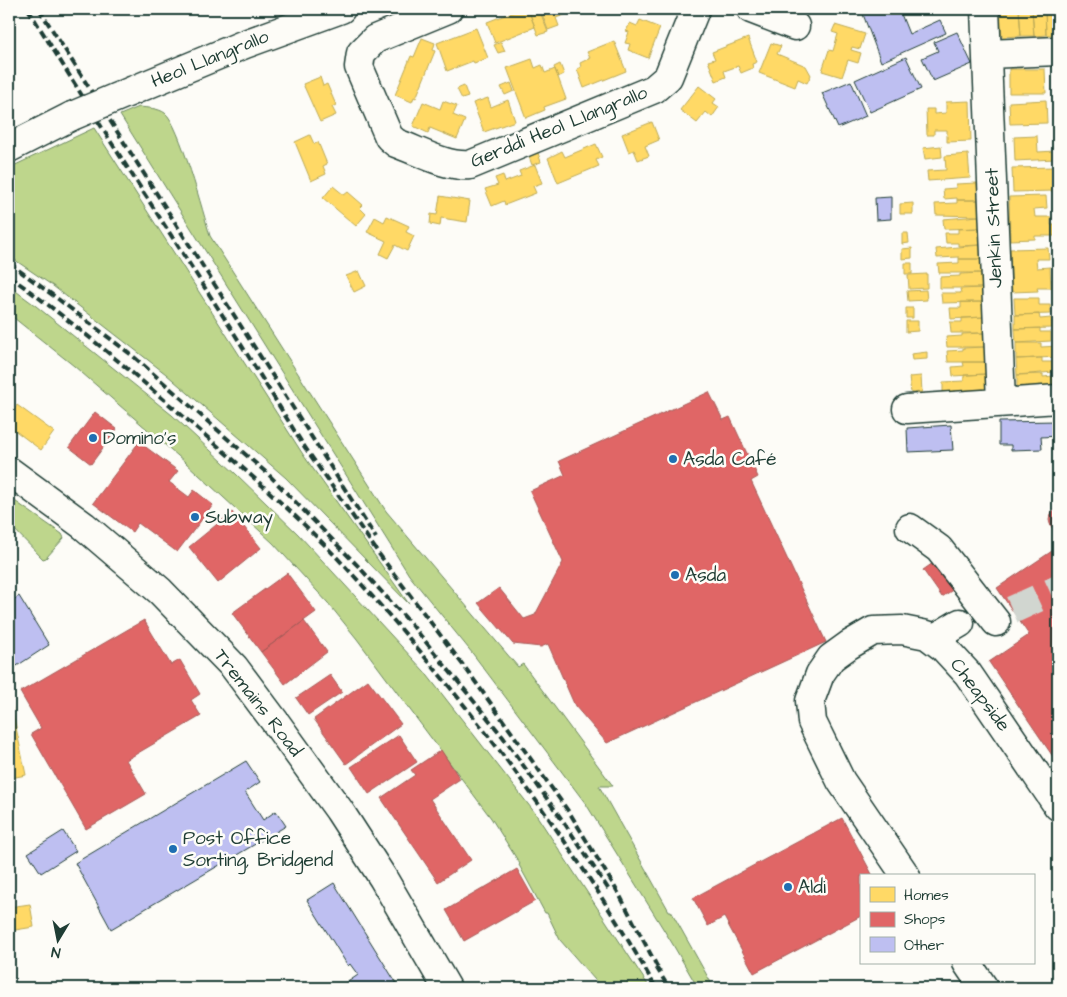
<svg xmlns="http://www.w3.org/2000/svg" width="1067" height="997" font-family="'Architects Daughter',sans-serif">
<rect width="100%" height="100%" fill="#fdfcf7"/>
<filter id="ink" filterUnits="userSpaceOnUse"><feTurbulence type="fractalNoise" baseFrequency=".02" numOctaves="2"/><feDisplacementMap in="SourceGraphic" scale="10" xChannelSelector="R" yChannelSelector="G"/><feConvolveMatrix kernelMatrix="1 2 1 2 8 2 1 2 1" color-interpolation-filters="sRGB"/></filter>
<g filter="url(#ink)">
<path fill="#bed68c" stroke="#6e8a60" d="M139,107C148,108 158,108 165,113C179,123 204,215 210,236L386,511L518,667L523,664L613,786H599L669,911H671L714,988H698L672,943L586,804L473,654L409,575L120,115Z
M94,128L304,456L409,604L286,478L166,374L53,286L9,256V168Z
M9,286L36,306L172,415L236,474L298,534L424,671L535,813L650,988H602L560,940L547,913H545L519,865L520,864L491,818L357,639L328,603L273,543L185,462L74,366L9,314Z
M9,497L62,534L64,538L46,558L43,559L9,524Z"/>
<path fill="#ffd966" stroke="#bcaa57" d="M521,9H528L535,27L495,43L487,22Z
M528,9H539L548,32L538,35Z
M540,9H580L556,18L559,26L548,30Z
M1000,9H1019L1021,36L1002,37Z
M1019,9H1032L1034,36H1021Z
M1032,9H1045L1046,35L1034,36Z
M1045,9H1058V35H1046Z
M640,20L660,28L648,58L628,50L630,44L625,43L629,32L626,31L630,23L637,26Z
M835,25L865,34L860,49L852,47L851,50L861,53L858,63L848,60L842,77L822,71L829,50L833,51L838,34L832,32Z
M476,28L488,58L474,63L473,61L447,71L437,43Z
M422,38L435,43L433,50L435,51L416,98L414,97L412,102L395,95L411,56L414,57Z
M748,38L757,62L752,64L753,68L741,73L738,66L724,71L726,77L716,81L708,61L715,59L712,52Z
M614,41L626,71L584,88L577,69L581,67L580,63L590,58L587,52Z
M501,42L505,51L498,53L494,45Z
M771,43L781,46L777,54L806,66L811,75L807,83L798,79L795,87L759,73Z
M532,59L535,68L542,65L545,73L555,69L566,99L544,107L545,110L526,118L507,68Z
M560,64L564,74L558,77L554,67Z
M1009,69H1045L1046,93H1009Z
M320,77L323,86L327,84L336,105L332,107L336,115L320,122L303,84Z
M511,83L514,91L505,95L501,87Z
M464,86L468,97L462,99L457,89Z
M699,86L716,99L713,103L719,107L712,117L706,112L697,123L680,110Z
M488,98L491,107L508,100L515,121L484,132L473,103Z
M1046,100L1047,123L1010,124L1009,102Z
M443,101L457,106L453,115L465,120L457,139L430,128L428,133L413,126L423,102L440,109Z
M970,101L971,141L947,142V130H934V135H927L926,109H934V114L946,113V102Z
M652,122L659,140L645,146L649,156L638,160L634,150L629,152L622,134Z
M310,135L314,144L318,142L327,164L323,166L326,174L311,181L295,142Z
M1037,136L1038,152L1055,151V159L1015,161L1014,137Z
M596,144L602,157L596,160L599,166L558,183L548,158L562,151L565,157Z
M941,146L942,157L925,159L923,148Z
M537,150L541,162L532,165L528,154Z
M968,154L970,178L928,181L927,171L946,170L945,156Z
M535,165L542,183L533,186L536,193L505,205L504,201L492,206L485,189L498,185L495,178L503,175L505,182L521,176L519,171Z
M1054,167V191L1013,192L1012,168Z
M977,183L978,200H957V198L944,199L943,189L956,188V184Z
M333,186L344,195L348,192L363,205L360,208L366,214L356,226L323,198Z
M440,196L470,201L467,222L441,218L440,226L430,224L431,214L437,215Z
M1046,196L1047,208L1034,209L1035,217H1051V225H1055V236H1035V239L1010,240L1009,197Z
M957,200H978L979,216L936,215L935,204L957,203Z
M913,203V214H900V204Z
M387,216L409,226L406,232L414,236L407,251L395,245L388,258L380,254L386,241L367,232L375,217L384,222Z
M979,216L980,228L944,229L943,219Z
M980,228V245L958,246V243H946L945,233H958V229Z
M902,233H908L909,243L902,244Z
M980,245L981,259H959V257L937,258L936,249Z
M912,248V258L902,259V249Z
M1048,248L1049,259H1036L1037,268L1050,267L1051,288H1037L1038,291L1012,292L1010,249Z
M959,259H981V273H939L938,264L959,263Z
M905,263H912V274H905Z
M359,271L366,286L354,292L346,276Z
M981,273L982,288H940V277L960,276V274Z
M927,274V288L909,289L908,275Z
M1052,279H1058V293H1053Z
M982,288L983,302L942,303L941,293H961L960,289Z
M926,290L927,300L908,301L907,291Z
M1014,298H1039V305H1050L1051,314L1015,315Z
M961,302H983L984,317L951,319L950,308H961Z
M906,308H913V318H906Z
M1039,314L1040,319L1051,318L1052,328L1015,329V315Z
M984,317V333H951L950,322H962V318Z
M906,321H918V331L906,332Z
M1040,328V332H1051V341L1016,343L1015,329Z
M984,333L985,347H947L946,337L962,336V334Z
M1016,343H1041V347L1058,346V357L1016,359Z
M985,347L986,362H948L947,351L963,350V348Z
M927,352V359L912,360L911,354Z
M1042,358V362H1053L1054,372L1017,375L1016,359Z
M963,362H986V374L953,376L952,367L964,366Z
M986,374L987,389L943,392V382L964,381V375Z
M1043,374V377L1054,376L1055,387L1017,388V375Z
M921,376L922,392L911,393L909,377Z
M17,405L54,432L41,450L9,426V417Z
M9,527L16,534L9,541Z
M9,694L26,775L11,778L9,770Z
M30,904L34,927L9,931V907Z"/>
<path fill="#e06666" stroke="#a65a57" d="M709,392L723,420L730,417L758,477L751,481L826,642L607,743L575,706L548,644L541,647L513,644L478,603L499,588L524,619L535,615L563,562L530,491L565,475L559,461Z
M95,412L117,429L91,464L69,447Z
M139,442L178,471L169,482L189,497L194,490L213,505L177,552L138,523L132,532L93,503Z
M1058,509V537L1050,524L1049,520L1050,516L1053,511Z
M232,512L261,548L218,583L189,547Z
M1058,547V764L989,662L1029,635L997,588Z
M936,561L954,589L942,597L923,570Z
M287,573L316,612L261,652L232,613Z
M144,620L171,665L180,660L200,694L191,700L201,716L126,760L146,794L86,829L31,734L41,728L20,692Z
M304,621L327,652L285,684L261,652Z
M330,675L342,692L308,715L296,698Z
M368,680L401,724L346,764L314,719Z
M399,735L417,762L369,794L351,767Z
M441,750L460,779L430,799L471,860L438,882L381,798L415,775L411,770Z
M842,818L873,876H861V916L754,973L724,917L708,926L693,898Z
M517,869L535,901L464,941L446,910Z"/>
<path fill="#bebff1" stroke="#1f3d34" d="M861,9H899L909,34L940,20L946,33L881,62Z
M957,32L972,64L933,81L922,58L938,51L934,42Z
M906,57L921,89L870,112L855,80Z
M851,81L866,116L838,128L822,93Z
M891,197V219L876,220L875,198Z
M1058,421V436L1041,437L1042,449L1011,450V445H999V422Z
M951,425L953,450L908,452L907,428Z
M19,596L49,645L9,671V603Z
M246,761L260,782L245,792L263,820L276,811L286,826L111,929L75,863Z
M63,831L76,851L41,873L28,853Z
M334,883L398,986L395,988H339L358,975L350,964L348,966L307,900Z"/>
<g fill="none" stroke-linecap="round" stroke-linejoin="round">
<path stroke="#d1d6d0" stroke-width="28" stroke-dasharray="28 14" stroke-linecap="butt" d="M1012,610L1058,589"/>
<g stroke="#1f3d34" stroke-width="31">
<path id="minor" d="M448,9L375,39L361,53L359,67L389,137L396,143C419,151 445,167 470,165L654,89L668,77L695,10
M751,9L795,26
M985,9L1001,402
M987,54L1058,51
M134,90L245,44L341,9
M9,148L72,116
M907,409L1058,399
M910,528L939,549L996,622
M933,639L960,623
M906,876L841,781L812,722L810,701L820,674L831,658L849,645L873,631L902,630L927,635L943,647L968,674L1058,806
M967,963L984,988"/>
</g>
<g stroke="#1f3d34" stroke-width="31">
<path id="major" d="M9,471L84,526L160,591L234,667L276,723L339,810L383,878L447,988"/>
</g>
<use href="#minor" stroke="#fdfcf7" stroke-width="28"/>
<use href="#major" stroke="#fdfcf7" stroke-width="28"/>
<path stroke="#1f3d34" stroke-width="4" stroke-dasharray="8 4" stroke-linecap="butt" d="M28,9L111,142L234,333L302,443L379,554L469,673L571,815L619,894L660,972
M39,9L376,538
M9,263L58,299L133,356L269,475L359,567L412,625L503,737L565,824L609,890
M9,276C72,321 132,372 191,423C247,471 304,521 354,576C469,702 572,840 656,988
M656,967L669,988"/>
<g stroke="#1f3d34" stroke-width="31" stroke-linecap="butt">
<path id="minor-bridge" d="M72,116L134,90"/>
</g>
<use href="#minor-bridge" stroke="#fdfcf7" stroke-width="28"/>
</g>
</g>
<g fill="#1f6fb2" stroke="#fdfcf7" stroke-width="2">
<circle cx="93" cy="438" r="5"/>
<circle cx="673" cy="459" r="5"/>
<circle cx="195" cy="517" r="5"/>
<circle cx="675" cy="575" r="5"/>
<circle cx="173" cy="849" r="5"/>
<circle cx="788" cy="887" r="5"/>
</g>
<g text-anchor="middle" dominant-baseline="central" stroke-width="5" stroke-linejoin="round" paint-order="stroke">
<g font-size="19" fill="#1f3d34" stroke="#fdfcf7">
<text transform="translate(210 59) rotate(-22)">Heol Llangrallo</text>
<text transform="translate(559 127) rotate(-22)">Gerddi Heol Llangrallo</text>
<text transform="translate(994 228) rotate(-92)">Jenkin Street</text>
<text transform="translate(980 695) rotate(53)">Cheapside</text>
<text transform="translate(258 703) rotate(52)">Tremains Road</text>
</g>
<g font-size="19" fill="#1f3d34" stroke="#fdfcf7" text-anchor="start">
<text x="103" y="438">Domino's</text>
<text x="683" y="459">Asda Café</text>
<text x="205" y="517">Subway</text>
<text x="685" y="575">Asda</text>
<text x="183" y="838">Post Office<tspan x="183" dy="22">Sorting, Bridgend</tspan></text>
<text x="798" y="887">Aldi</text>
</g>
</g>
<rect width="1067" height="997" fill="none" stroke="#fdfcf7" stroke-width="30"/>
<rect x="15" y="15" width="1037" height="967" fill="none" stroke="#1f3d34" stroke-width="2" filter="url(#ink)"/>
<rect x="860" y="874" width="175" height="90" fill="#fdfcf7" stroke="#a4b0a9"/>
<rect x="870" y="887" width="25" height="15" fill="#ffd966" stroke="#a4b0a9"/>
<text x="904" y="900" font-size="15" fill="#1f3d34">Homes</text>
<rect x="870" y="912" width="25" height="15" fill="#e06666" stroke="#a4b0a9"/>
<text x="904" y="924" font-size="15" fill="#1f3d34">Shops</text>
<rect x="870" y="937" width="25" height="15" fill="#bebff1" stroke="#a4b0a9"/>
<text x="904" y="950" font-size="15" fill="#1f3d34">Other</text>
<g transform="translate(58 940) rotate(190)" stroke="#fdfcf7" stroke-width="4" paint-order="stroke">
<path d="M0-4L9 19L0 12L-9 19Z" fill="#1f3d34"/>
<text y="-8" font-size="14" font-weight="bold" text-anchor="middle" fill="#1f3d34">N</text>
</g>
</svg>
